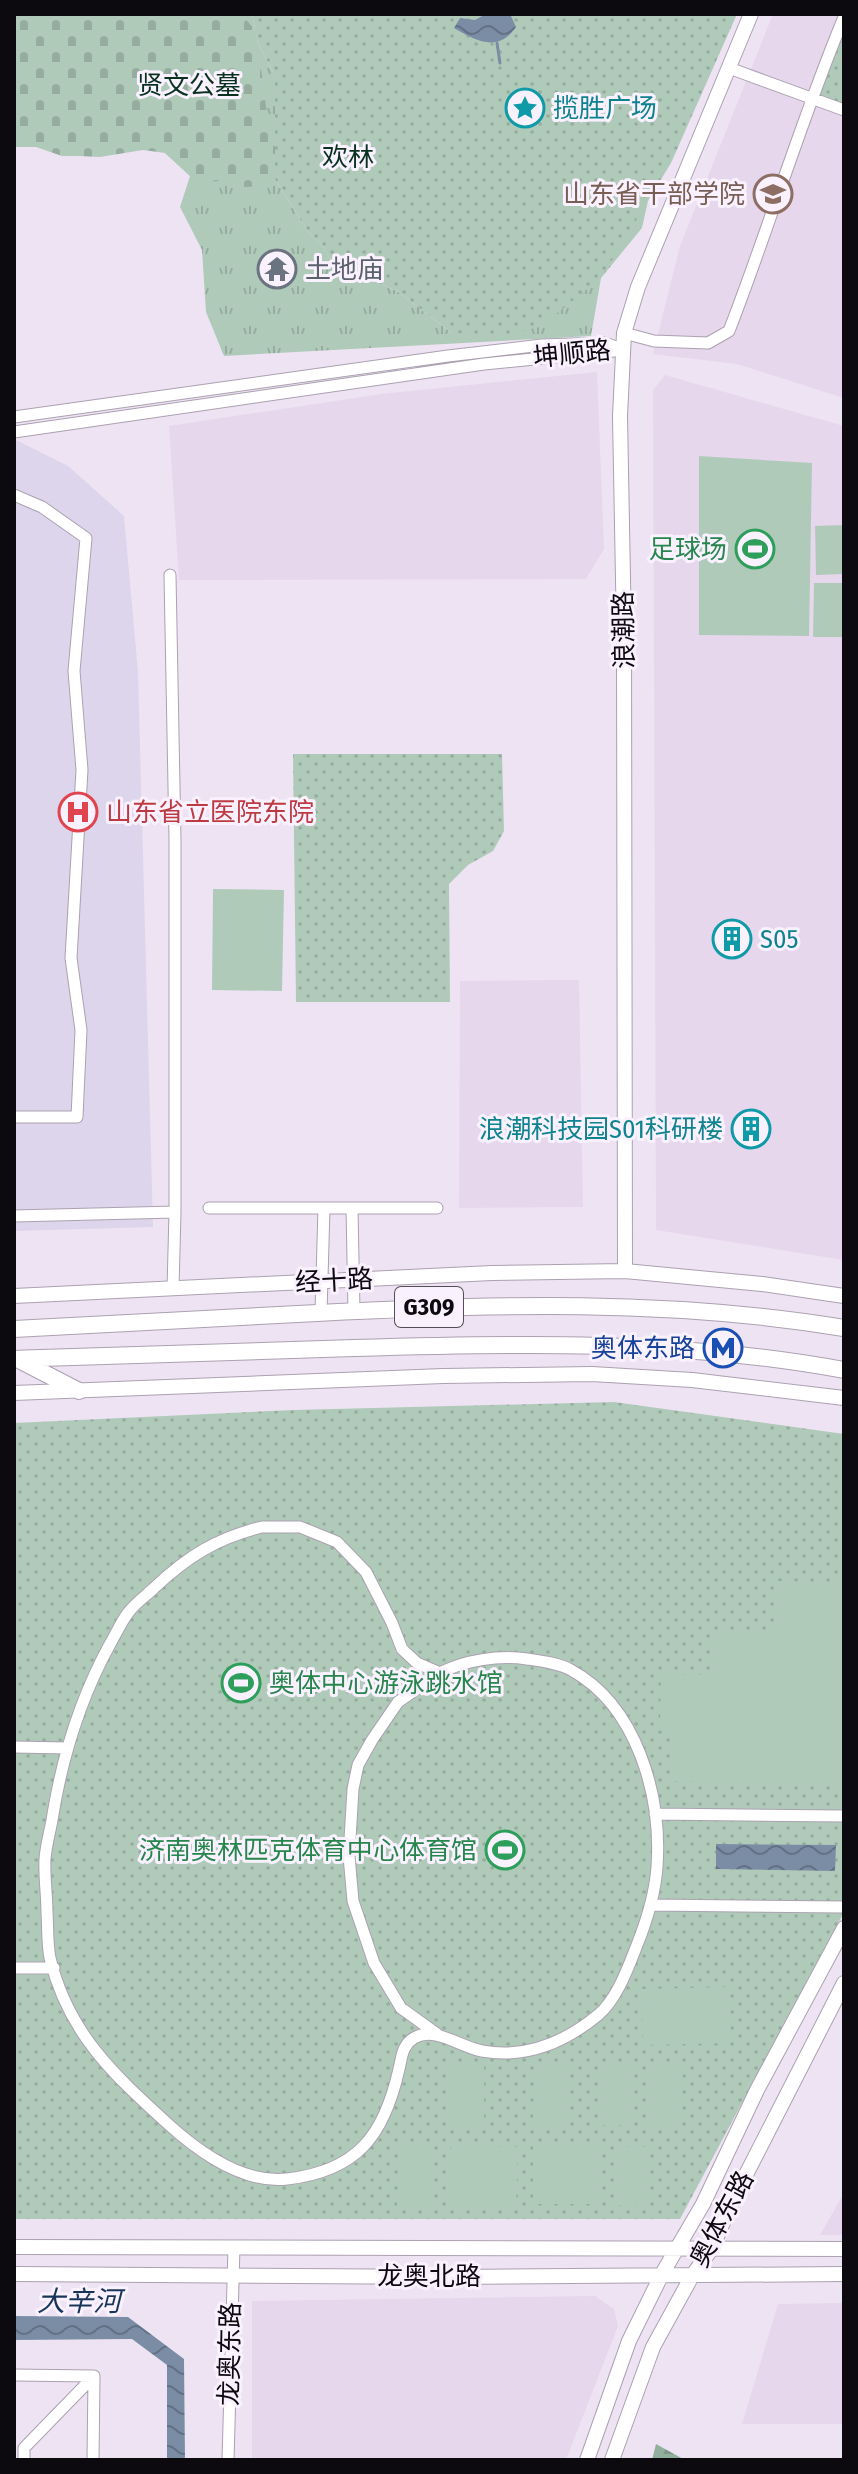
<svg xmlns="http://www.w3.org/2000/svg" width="858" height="2474" font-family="'Fira Sans Condensed','Noto Sans SC',sans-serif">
<defs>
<pattern id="grass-tufts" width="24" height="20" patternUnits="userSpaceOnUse" patternTransform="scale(2)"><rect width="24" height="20" fill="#b0caba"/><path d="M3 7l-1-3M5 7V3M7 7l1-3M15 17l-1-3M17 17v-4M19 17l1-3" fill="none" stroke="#96ac9f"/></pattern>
<pattern id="forest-firs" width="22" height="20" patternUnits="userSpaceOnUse" patternTransform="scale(2)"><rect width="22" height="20" fill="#91af9d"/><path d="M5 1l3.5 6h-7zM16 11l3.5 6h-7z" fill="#7c9586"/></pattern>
<pattern id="cemetery-stones" width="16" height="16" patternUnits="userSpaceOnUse" patternTransform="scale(2)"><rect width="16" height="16" fill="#b0caba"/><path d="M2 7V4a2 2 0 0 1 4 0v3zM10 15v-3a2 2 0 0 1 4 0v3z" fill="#96ac9f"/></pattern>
<pattern id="park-dots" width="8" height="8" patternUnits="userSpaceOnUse" patternTransform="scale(2)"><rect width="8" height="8" fill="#b0caba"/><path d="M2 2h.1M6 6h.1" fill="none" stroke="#96ac9f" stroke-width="1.8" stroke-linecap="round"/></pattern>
<pattern id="water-waves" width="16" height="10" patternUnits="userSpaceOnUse" patternTransform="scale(2)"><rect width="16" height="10" fill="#7a8da5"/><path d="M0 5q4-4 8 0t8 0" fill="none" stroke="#627185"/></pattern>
</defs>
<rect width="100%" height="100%" fill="#eee3f3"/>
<path fill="#e6d7ed" d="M773,14H844V398L737,364L653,354L680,246Z
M597,372L604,549L586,579L179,580L169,426L381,394Z
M665,375L844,426V1260L656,1230L653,390Z
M579,980L583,1207L459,1208L460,981Z
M844,2193V2235H820Z
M595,2296L614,2309L618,2326L566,2460H252V2301Z
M844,2303V2424H742L778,2304Z"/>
<path fill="#ddd5eb" d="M14,439L68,466L124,516L138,672L153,1227L14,1231Z"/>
<path fill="url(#grass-tufts)" d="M127,14H252L258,43L275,76V179L309,233L323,246L332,263L397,291L452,333L563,308L648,201L642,228L601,278L591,336L224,356L206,312L202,250L180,207L190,176L165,153Z"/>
<path fill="url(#forest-firs)" d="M656,2444L685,2460H652Z"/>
<path fill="url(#cemetery-stones)" d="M14,14H241L256,31L269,129L273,186L245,187L220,181L203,182L190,176L165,153L143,150L100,157L79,156H62L36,147H14Z"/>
<path fill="url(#park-dots)" d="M252,14H737L671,163L601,278L540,327L503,335L452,333L397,291L332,263L323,246L309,233L275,179V76L258,43Z
M844,32V105L818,95Z
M293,754H502L504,831L493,851L468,865L449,884L450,1002H296Z
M614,1402L844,1434V1912L680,2219H14V1423L294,1410Z"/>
<path fill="#b0caba" d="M699,456L812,463L809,636L699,635Z
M844,525V574L816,575L815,526Z
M814,583H844V637H813Z
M213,889L284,890L282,991L212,990Z
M779,1581L844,1583V1785L673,1781L674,1731H660L661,1674L713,1675L714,1631L777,1632Z
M730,1987L731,2043L643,2045L642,1989Z
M598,2063H633V2125H598Z
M449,2064H484V2126H449Z
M648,2064L683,2065L682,2127L647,2126Z
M534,2065H569L568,2127L533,2126Z
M533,2143H600V2204H533Z
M399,2145L434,2146L432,2208L397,2207Z
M451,2145L518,2147L516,2208L449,2206Z
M614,2146L649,2147V2206L614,2205Z"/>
<path fill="url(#water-waves)" d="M486,14H510L516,27C498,53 476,41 454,28L460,18L475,20Z
M716,1844L836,1845L835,1871L716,1869Z
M14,2316L128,2317L184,2359L185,2460H167V2365L132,2339L14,2340Z"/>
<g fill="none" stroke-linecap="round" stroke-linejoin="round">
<path stroke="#7a8da5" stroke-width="3" d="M497,43L500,63"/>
<g stroke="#aba1b0" stroke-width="13">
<path id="minor" d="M729,68L844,110
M624,333L654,341L708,343L729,331C769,228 801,120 844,17
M14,417L448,356L542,345L605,343L624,350L484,364L14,432
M14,495L42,507L86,538L74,671L82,770L71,958L81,1030L77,1117H14
M170,575L175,840V1212L173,1289
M209,1208H437
M352,1208L354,1311
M14,1216L175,1212
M321,1313L324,1208
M262,1527H300L337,1542L366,1572L392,1623L402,1649L417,1663L440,1673C465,1660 499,1655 527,1659C541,1661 558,1663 571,1670C637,1706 662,1796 657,1867C655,1894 647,1920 637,1945C628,1968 617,1999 598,2015C564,2043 526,2059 482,2051C460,2047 435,2026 414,2038C402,2045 402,2057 399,2069C384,2136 357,2171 287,2179C243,2184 200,2153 168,2124C114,2075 68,2033 50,1958C47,1943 48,1927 47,1913C47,1895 44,1876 45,1859C46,1844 51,1829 53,1814C63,1754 81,1697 110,1644C116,1634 121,1622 128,1613C135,1603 146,1596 154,1588C188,1556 217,1538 262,1527Z
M14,1747L67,1748
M655,1814L844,1816
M651,1905L844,1907
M14,1968H54
M437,2034L401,2008L374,1963L353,1901L349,1856L353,1789L358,1765L372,1740L398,1702L440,1673
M14,2375L94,2376L93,2460
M24,2460V2448L94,2376
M228,2460L234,2247"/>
</g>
<g stroke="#aba1b0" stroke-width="16">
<path id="major" d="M625,1271L624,633L620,416L624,333L638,287L751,14
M14,1296L492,1273L625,1271L762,1284L844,1296
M14,1393L443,1376L592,1374L692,1380L844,1398
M14,2247L844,2249
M14,2274L453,2277L844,2274
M587,2460L629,2341L662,2274L703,2204L757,2090L844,1928
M612,2460L653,2347L692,2276L712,2248L730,2206L844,1983"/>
</g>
<g stroke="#aba1b0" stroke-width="18">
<path id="highway" d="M14,1329C115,1323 216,1318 317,1313C493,1304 669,1299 844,1328
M14,1359C127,1355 240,1352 354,1348C516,1343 683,1340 844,1370
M19,1360L79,1391"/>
</g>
<use href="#minor" stroke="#fff" stroke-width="11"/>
<use href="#major" stroke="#fff" stroke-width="14"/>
<use href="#highway" stroke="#fff" stroke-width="16"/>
</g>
<defs>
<g id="sight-ring" transform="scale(2)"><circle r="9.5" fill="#faf1fe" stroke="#0f9aa8" stroke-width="1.5"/><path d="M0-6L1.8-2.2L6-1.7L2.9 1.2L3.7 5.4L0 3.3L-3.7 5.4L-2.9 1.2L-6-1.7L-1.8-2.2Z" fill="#0f9aa8"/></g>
<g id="university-ring" transform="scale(2)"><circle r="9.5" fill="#faf1fe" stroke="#8d6e63" stroke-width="1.5"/><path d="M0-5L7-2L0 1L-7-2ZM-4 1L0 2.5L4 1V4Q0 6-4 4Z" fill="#8d6e63"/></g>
<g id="temple-ring" transform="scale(2)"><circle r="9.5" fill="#faf1fe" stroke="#6b7280" stroke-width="1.5"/><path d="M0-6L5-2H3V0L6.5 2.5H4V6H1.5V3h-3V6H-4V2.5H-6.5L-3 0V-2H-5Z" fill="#6b7280"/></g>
<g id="stadium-ring" transform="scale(2)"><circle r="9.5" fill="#faf1fe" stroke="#2e9e5b" stroke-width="1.5"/><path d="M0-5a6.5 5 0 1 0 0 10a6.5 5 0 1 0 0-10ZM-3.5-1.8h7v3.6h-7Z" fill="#2e9e5b"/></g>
<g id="hospital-ring" transform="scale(2)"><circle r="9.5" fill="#faf1fe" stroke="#e0444e" stroke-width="1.5"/><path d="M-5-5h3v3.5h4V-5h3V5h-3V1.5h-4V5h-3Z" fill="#e0444e"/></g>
<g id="building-ring" transform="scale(2)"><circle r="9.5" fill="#faf1fe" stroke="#0f9aa8" stroke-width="1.5"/><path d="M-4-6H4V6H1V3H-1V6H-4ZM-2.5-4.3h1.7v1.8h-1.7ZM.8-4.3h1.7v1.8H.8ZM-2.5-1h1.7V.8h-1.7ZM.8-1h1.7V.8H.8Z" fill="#0f9aa8"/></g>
<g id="metro-ring" transform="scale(2)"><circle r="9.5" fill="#faf1fe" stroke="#1a4fb4" stroke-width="1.5"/><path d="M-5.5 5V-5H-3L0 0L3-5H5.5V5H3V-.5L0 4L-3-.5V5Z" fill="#1a4fb4"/></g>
</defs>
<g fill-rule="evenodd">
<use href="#sight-ring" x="525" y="108"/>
<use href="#university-ring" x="773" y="194"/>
<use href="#temple-ring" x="277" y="269"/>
<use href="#stadium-ring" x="755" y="549"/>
<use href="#hospital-ring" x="78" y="812"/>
<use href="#building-ring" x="732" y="939"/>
<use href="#building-ring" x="751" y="1129"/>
<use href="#metro-ring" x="723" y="1348"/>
<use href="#stadium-ring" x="241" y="1683"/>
<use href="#stadium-ring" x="505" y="1850"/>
</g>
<g text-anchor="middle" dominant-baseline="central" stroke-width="6" stroke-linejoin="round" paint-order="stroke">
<rect fill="#faf1fe" stroke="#544f57" stroke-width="2" x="395" y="1287" width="68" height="40" rx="6"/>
<g font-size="24" font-weight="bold" fill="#0d0a0f">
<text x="429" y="1307">G309</text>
</g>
<g font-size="26" fill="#08321f" stroke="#faf1fe">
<text x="189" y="85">贤文公墓</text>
<text x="348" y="157">欢林</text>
</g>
<g font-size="26" fill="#0d838f" stroke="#faf1fe" text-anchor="start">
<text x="553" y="108">揽胜广场</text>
<text x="760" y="939">S05</text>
<text x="723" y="1129" text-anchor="end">浪潮科技园S01科研楼</text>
</g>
<g font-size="26" fill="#785e54" stroke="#faf1fe" text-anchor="end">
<text x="745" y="194">山东省干部学院</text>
</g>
<g font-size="26" fill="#5b616d" stroke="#faf1fe" text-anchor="start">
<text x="305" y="269">土地庙</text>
</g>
<g font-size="26" fill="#0d0a0f" stroke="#faf1fe">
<text transform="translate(572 354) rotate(-6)">坤顺路</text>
<text transform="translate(624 630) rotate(-91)">浪潮路</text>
<text transform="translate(334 1281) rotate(-3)">经十路</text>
<text transform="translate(722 2219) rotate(-62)">奥体东路</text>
<text x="429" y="2276">龙奥北路</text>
<text transform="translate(230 2354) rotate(-89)">龙奥东路</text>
</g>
<g font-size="26" fill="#27864d" stroke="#faf1fe" text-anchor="end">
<text x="727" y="549">足球场</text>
<text x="269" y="1683" text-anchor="start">奥体中心游泳跳水馆</text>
<text x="477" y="1850">济南奥林匹克体育中心体育馆</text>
</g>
<g font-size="26" fill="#be3a42" stroke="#faf1fe" text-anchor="start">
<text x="106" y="812">山东省立医院东院</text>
</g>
<g font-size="26" fill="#164399" stroke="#faf1fe" text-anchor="end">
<text x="695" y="1348">奥体东路</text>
</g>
<g font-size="28" font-style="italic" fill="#173558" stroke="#faf1fe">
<text x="79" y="2301">大辛河</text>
</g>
</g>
<rect width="858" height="2474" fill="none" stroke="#0d0a0f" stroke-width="32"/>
</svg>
